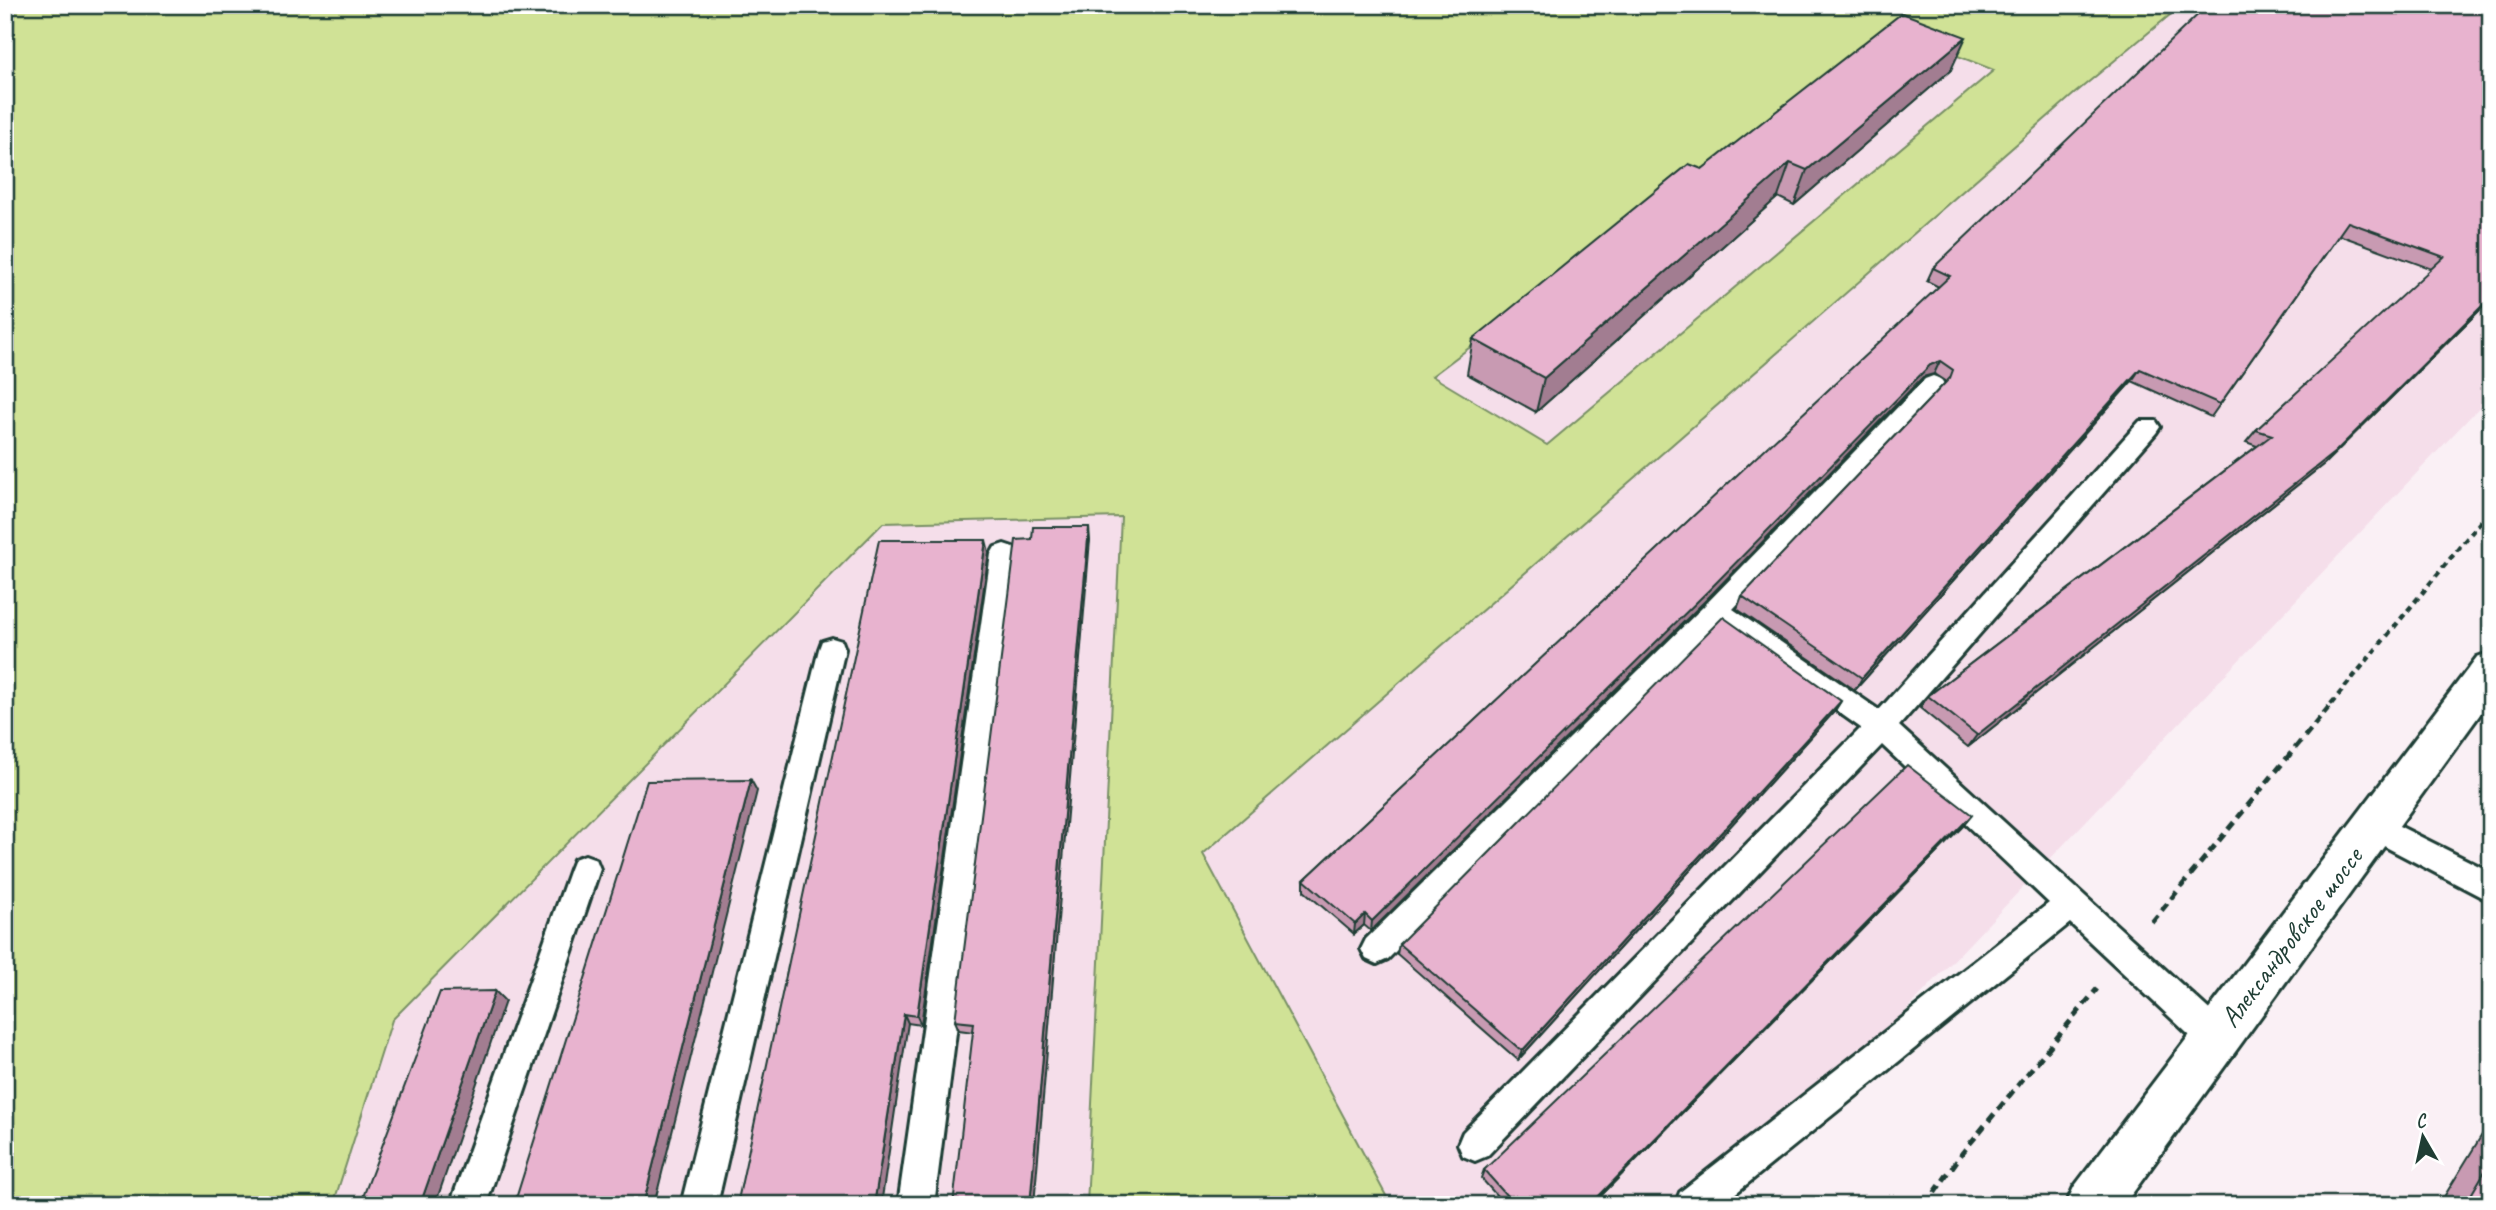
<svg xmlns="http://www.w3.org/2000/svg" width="2496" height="1210" font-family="Caveat,sans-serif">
<rect width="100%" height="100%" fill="#faf0f5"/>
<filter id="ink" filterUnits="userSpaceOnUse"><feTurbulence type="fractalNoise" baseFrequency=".0143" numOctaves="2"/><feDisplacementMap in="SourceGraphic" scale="14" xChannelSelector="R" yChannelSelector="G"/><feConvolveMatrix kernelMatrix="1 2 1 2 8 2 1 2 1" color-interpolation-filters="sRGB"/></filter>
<g filter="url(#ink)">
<path fill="#f5deea" d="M2182,5H2491V395L1721,1205H1391L1203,855L2074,94Z
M1891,30L1995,70L1547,446L1431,376Z
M1121,517L1087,1205H333L392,1020L884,523Z"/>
<path fill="#d0e296" stroke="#789065" stroke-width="2" fill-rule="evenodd" d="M5,5H2182L2074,94L1203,854L1391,1205H1087L1121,517L883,523L392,1020L333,1205H5ZM1891,30L1994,70L1547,445L1432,376Z"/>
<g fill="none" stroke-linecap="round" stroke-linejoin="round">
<g stroke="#1f3d34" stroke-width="6">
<path id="lane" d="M1933,376L1941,379L1944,384L1941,389L1733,609L1879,710L2140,421H2156L2160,427L2156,433L1899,726L2228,1027L2232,1038L2228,1049L2216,1054L2204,1049L2070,923L1721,1205H1675L1680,1192L2049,903L1882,745L1487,1156L1475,1161L1463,1156L1458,1144L1463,1132L1861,728L1717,626L1388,959L1377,964L1366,959L1361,949L1366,939L1706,604L1925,379Z
M1004,544L1013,547L1017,554L934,1205H898L991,554L995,547Z
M832,638L842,641L845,649L717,1205H681L819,649L822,641Z
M2373,813L2491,872V902L2363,835L2358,826L2363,817Z
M585,855L596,859L600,869L486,1205H450L570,869L574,859Z"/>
</g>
<g stroke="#1f3d34" stroke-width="6">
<path id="primary" d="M2491,652V699L2124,1205H2066L2074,1187L2477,657Z"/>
</g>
<path stroke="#1f3d34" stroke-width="4.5" stroke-dasharray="6 5" stroke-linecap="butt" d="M2331,704L2491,509"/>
<path stroke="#1f3d34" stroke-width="5" stroke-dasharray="9 6" stroke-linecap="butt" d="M2152,922L2333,702
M1926,1205L1963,1152L2097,989"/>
<use href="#lane" fill="#fff" fill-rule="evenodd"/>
<use href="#primary" fill="#fff" fill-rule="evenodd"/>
</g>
<path fill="#c89ab2" stroke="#1f3d34" stroke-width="2" d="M2491,5V299L2324,464L1968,747L1920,708L1928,696L2257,446L2246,442L2256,430L2432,269L2339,235L2211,417L2132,381L1855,690L1737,609L1742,596L1946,382L1934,374L1923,377L1704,602L1371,931L1364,925L1354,934L1304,891V880L1939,287L1927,281L1933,268Z
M1951,70L1794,205L1778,197L1536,412L1467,374L1473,339L1702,169Z
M1090,540L973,1032L959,1030L955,1021Z
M989,552L921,1025L908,1023L737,1205Z
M1841,701L1834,712L1518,1060L1397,954L1399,944Z
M1963,826L1592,1205H1505L1481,1178L1484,1170Z
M2491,1120V1205H2439Z"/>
<path fill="#a27d91" stroke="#1f3d34" stroke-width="2" d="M1966,37L1951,70L1794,205L1807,170Z
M1790,163L1778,197L1536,412L1544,378Z
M2491,297V299L2324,464L1968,747L1977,735Z
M1940,361L1934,374L1923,377L1704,602L1371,931L1372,921L1930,365Z
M2140,369L2132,381L1855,690L1862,678Z
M1089,527L1090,540L1034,1205H1030Z
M986,540L989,552L921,1025L917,1016Z
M1841,701L1834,712L1518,1060L1522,1051Z
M751,780L757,791L654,1205H643Z
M1972,815L1963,826L1592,1205H1590Z
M1365,914L1364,925L1354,934L1355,924Z
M495,991L505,1001L435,1205H420Z
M904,1014L908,1023L881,1205H874Z"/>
<path fill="#e8b3cf" stroke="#1f3d34" stroke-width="2" d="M2208,5H2491V297L2335,452L1977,735L1928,696L2272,435L2256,430L2444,257L2348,222L2220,404L2140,369L1862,678L1742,596L1950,378L1953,370L1940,361L1930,365L1709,590L1372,921L1365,914L1355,924L1304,880L1950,276L1933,268Z
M1902,13L1966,37L1807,170L1790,163L1544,378L1473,339L1689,164L1702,169Z
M1033,527H1089L1030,1205H953L974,1023L955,1021L1016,540L1032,539Z
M879,540H986L917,1016L904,1014L874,1205H737Z
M1723,617L1841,701L1522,1051L1399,944Z
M1907,765L1972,815L1590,1205H1515L1484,1170Z
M751,780L643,1205H514L647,781Z
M495,991L420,1205H360L440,992Z
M2491,1161V1205H2465Z"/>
</g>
<g text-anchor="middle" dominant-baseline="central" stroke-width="7" stroke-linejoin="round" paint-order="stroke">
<g font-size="28" fill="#1f3d34" stroke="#fff">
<text transform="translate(2291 937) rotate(-53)">Александровское шоссе</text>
</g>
</g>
<rect width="2496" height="1210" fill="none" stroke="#fff" stroke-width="28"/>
<rect x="14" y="14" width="2468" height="1182" fill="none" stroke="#1f3d34" stroke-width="2.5" filter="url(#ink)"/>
<g transform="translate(2423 1137) rotate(351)" stroke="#ffffff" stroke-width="5" paint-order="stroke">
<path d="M0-5L12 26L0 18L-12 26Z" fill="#1f3d34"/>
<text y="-10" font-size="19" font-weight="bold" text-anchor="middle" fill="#1f3d34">С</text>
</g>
</svg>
